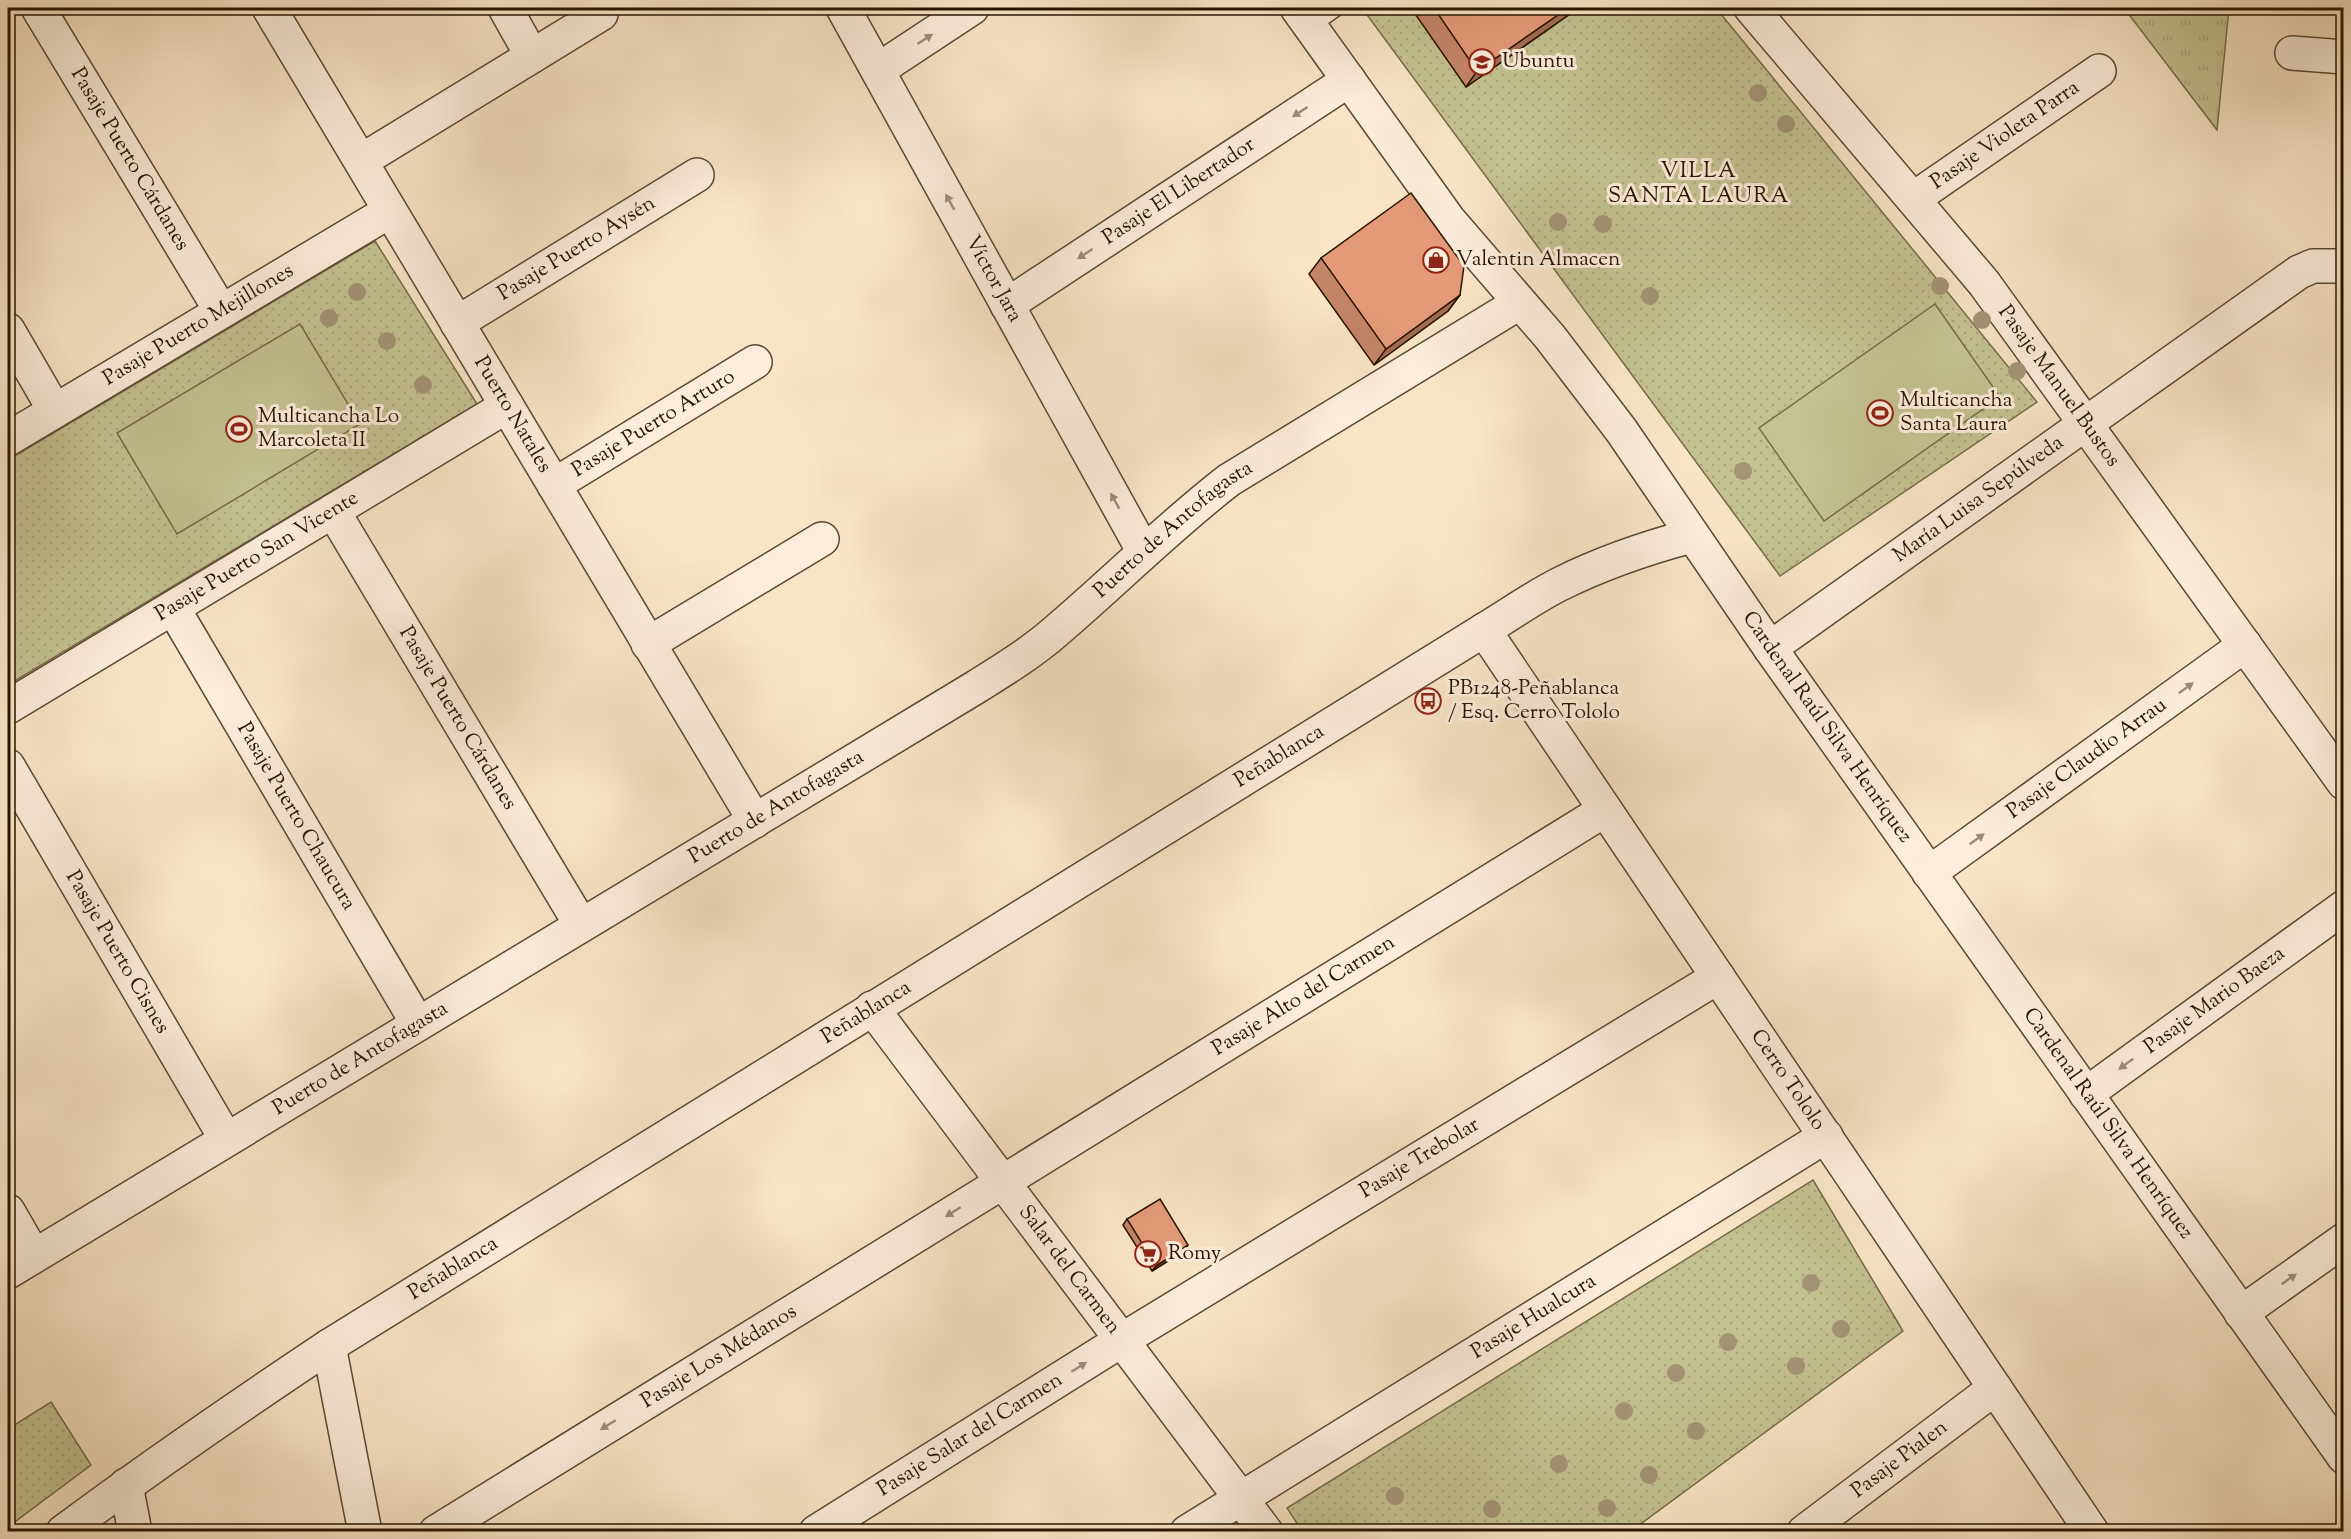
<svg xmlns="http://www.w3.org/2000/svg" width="2351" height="1539" font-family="'Sorts Mill Goudy',serif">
<defs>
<pattern id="grass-tufts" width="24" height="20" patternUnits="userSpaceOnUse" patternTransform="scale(1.5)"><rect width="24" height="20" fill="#c3c292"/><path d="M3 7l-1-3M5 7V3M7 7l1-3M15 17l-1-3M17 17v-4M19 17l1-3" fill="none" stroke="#a8a67c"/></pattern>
<pattern id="park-dots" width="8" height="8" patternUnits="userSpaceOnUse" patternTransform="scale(1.5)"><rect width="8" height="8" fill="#c3c292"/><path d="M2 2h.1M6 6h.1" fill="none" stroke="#a8a67c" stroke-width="1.8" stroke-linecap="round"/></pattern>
</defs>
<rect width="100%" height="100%" fill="#f9e4c6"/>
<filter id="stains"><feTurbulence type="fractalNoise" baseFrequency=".00333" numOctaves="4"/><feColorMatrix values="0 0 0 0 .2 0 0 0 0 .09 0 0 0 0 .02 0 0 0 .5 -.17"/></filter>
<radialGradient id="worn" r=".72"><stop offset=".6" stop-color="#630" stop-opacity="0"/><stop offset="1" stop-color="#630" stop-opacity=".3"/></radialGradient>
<path fill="url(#grass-tufts)" stroke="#766b49" stroke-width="1.5" d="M2124,8H2229L2217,130Z"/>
<path fill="url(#park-dots)" stroke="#766b49" stroke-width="1.5" d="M1362,8H1716L2037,402L1780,576Z
M375,241L477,404L8,685V460Z
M1813,1180L1903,1331L1631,1531H1302L1287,1508Z
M51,1402L91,1465L8,1527V1429Z"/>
<path fill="#c3c292" stroke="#766b49" stroke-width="1.5" d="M1935,304L2000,397L1824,521L1759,428Z
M300,324L360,424L177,534L117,433Z"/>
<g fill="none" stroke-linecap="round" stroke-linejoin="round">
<g stroke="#5c4832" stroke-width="21">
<path id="service" d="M1310,25L1334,8"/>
</g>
<g stroke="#5c4832" stroke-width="36">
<g id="minor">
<path id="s1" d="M38,8L221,311"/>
<path id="s2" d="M269,8L755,821"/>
<path d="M505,8L532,56"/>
<path id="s3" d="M843,8L1144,552"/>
<path id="s4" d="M1297,8L1449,220L1550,337L1621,430L1770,648L2344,1457"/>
<path id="s5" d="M1751,8L1984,283L2344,783"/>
<path d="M2292,53L2344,57"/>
<path d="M878,70L972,8"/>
<path d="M361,161L601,14"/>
<path id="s6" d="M1913,199L2099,71"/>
<path id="s7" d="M1007,305L1349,80"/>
<path id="s8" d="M457,323L697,175"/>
<path d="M8,330L55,411"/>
<path id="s9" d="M8,439L390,211"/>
<path id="s10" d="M554,485L755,362"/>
<path id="s11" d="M333,511L581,925"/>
<path id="s12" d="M173,608L418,1024"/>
<path id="s13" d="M1484,630L2092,1532"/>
<path d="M648,644L822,539"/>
<path id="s14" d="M1770,648L2299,272L2313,266H2344"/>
<path id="s15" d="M8,707L507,406"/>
<path id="s16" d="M8,766L226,1139"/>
<path id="s17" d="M1929,873L2245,645"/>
<path id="s18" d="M872,1008L1266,1532"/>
<path id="s19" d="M2086,1094L2344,907"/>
<path d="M8,1211L34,1256"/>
<path id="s20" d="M8,1272L976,687C1003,670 1031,653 1055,632C1114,582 1168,527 1229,480L1519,303"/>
<path d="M2241,1313L2344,1240"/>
<path d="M329,1346L365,1532"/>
<path d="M126,1485L135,1532"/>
<path id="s21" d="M63,1532C150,1467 239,1406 329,1346L1484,630C1509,615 1534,597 1560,584C1602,563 1646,548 1691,536"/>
<path id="s22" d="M436,1532L1605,810"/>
<path id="s23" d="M816,1532L1122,1340L1718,977"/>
<path id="s24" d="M1187,1532L1826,1136"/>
<path id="s25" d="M1804,1532L1995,1388"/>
</g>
</g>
<use href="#service" stroke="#fbedda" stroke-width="18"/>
<use href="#minor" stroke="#fbedda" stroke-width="33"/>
</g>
<g fill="#a49375">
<circle cx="1758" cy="93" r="9"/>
<circle cx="1786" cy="124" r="9"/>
<circle cx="1558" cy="222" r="9"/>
<circle cx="1603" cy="224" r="9"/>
<circle cx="1940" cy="286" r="9"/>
<circle cx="357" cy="292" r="9"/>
<circle cx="1650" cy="296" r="9"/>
<circle cx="329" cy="318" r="9"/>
<circle cx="1982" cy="320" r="9"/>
<circle cx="387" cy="341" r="9"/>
<circle cx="2017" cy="371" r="9"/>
<circle cx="423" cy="385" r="9"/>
<circle cx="1743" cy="471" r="9"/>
<circle cx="1811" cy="1283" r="9"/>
<circle cx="1841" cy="1329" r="9"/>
<circle cx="1728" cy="1342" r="9"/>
<circle cx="1796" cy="1366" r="9"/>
<circle cx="1676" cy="1373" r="9"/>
<circle cx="1624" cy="1411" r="9"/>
<circle cx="1696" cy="1431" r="9"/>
<circle cx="1559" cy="1464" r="9"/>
<circle cx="1649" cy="1475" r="9"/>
<circle cx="1395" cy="1496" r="9"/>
<circle cx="1607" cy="1508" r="9"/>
<circle cx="1492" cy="1509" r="9"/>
</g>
<path fill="#c48468" stroke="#281400" stroke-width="1.5" d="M1411,8H1578L1577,9L1466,87Z
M1321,258L1460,295L1448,311L1374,365L1309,274Z
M1127,1219L1184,1251L1152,1271L1123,1225Z"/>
<path fill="#a06c55" stroke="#281400" stroke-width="1.5" d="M1568,8H1578L1577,9L1466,87L1477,71Z
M1460,295L1448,311L1374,365L1386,349Z
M1188,1245L1184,1251L1152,1271L1156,1266Z"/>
<path fill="#e49a79" stroke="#281400" stroke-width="1.5" d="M1434,8H1568L1477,71Z
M1411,193L1464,266L1460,295L1386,349L1321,258Z
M1160,1199L1188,1245L1156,1266L1127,1219Z"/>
<defs><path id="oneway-solid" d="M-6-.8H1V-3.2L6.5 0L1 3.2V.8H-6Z" transform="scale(1.5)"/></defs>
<g fill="#9c8b78">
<use href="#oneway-solid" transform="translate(925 39) rotate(-33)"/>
<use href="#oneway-solid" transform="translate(1300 112) rotate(147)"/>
<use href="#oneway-solid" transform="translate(950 202) rotate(-119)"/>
<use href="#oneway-solid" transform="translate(1085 254) rotate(147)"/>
<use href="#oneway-solid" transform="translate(1115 501) rotate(-119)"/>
<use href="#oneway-solid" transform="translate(2186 688) rotate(-36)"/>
<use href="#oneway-solid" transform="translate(1977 839) rotate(-36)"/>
<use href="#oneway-solid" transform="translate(2126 1064) rotate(144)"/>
<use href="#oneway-solid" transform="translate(953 1212) rotate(148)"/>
<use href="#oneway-solid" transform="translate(2289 1279) rotate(-35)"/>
<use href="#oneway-solid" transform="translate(1079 1367) rotate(-32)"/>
<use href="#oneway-solid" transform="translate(608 1425) rotate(148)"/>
</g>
<defs>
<g id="school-ring" transform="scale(1.35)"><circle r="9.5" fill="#fbedda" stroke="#8f2418" stroke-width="1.5"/><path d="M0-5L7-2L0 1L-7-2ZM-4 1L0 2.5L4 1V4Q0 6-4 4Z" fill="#8f2418"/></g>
<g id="shop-ring" transform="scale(1.35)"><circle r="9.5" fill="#fbedda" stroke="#8f2418" stroke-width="1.5"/><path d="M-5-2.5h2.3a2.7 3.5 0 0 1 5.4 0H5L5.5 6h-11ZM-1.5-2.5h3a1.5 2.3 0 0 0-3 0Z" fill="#8f2418"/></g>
<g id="stadium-ring" transform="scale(1.35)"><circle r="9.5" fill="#fbedda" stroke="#8f2418" stroke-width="1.5"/><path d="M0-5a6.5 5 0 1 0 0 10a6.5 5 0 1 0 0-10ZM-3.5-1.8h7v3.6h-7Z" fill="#8f2418"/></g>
<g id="bus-ring" transform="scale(1.35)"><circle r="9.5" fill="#fbedda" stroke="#8f2418" stroke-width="1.5"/><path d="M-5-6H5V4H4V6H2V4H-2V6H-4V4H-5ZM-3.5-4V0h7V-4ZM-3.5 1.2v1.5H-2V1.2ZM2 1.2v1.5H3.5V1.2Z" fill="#8f2418"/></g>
<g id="supermarket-ring" transform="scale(1.35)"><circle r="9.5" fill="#fbedda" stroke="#8f2418" stroke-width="1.5"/><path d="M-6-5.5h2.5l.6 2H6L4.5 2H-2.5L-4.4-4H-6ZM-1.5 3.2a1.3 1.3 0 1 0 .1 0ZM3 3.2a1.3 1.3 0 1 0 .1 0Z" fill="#8f2418"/></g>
</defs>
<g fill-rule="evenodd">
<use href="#school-ring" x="1482" y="62"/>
<use href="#shop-ring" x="1436" y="260"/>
<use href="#stadium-ring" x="1880" y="413"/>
<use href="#stadium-ring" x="239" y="429"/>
<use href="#bus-ring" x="1428" y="701"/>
<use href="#supermarket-ring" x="1148" y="1254"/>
</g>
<g text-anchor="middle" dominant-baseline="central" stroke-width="6" stroke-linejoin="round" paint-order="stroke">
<g font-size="21" fill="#281400" stroke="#fbedda" text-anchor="start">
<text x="1502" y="62">Ubuntu</text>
<text x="1456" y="260">Valentin Almacen</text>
<text x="1900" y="401">Multicancha<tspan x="1900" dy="24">Santa Laura</tspan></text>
<text x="258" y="417">Multicancha Lo<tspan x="258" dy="24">Marcoleta II</tspan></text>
<text x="1448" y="689">PB1248-Peñablanca<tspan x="1448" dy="24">/ Esq. Cerro Tololo</tspan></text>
<text x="1168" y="1254">Romy</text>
</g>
<g font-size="21" fill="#281400" stroke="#fbedda">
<text stroke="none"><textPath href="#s6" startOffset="112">Pasaje Violeta Parra</textPath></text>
<text stroke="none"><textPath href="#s1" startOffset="177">Pasaje Puerto Cárdanes</textPath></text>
<text stroke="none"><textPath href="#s7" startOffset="206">Pasaje El Libertador</textPath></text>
<text stroke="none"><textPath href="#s8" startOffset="141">Pasaje Puerto Aysén</textPath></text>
<text stroke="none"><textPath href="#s3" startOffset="310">Víctor Jara</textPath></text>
<text stroke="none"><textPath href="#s9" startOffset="222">Pasaje Puerto Mejillones</textPath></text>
<text stroke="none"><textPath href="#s5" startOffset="488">Pasaje Manuel Bustos</textPath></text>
<text stroke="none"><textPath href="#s2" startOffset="474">Puerto Natales</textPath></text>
<text stroke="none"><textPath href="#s10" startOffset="117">Pasaje Puerto Arturo</textPath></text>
<text stroke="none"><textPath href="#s14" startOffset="256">María Luisa Sepúlveda</textPath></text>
<text stroke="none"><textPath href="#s20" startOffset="1384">Puerto de Antofagasta</textPath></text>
<text stroke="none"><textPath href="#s15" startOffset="291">Pasaje Puerto San Vicente</textPath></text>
<text stroke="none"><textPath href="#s11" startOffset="242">Pasaje Puerto Cárdanes</textPath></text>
<text stroke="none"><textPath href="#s4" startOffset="894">Cardenal Raúl Silva Henríquez</textPath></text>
<text stroke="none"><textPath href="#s21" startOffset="1443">Peñablanca</textPath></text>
<text stroke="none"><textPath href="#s17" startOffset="195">Pasaje Claudio Arrau</textPath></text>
<text stroke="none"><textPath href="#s20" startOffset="898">Puerto de Antofagasta</textPath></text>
<text stroke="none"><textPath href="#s12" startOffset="242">Pasaje Puerto Chaucura</textPath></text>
<text stroke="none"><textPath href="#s16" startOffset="216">Pasaje Puerto Cisnes</textPath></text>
<text stroke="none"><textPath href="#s22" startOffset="1020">Pasaje Alto del Carmen</textPath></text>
<text stroke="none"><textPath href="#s19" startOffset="159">Pasaje Mario Baeza</textPath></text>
<text stroke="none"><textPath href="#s21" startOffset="957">Peñablanca</textPath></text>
<text stroke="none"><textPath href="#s20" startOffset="412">Puerto de Antofagasta</textPath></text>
<text stroke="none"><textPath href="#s13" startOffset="543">Cerro Tololo</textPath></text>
<text stroke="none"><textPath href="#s4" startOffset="1380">Cardenal Raúl Silva Henríquez</textPath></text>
<text stroke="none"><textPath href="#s23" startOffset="710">Pasaje Trebolar</textPath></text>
<text stroke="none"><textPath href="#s21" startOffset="471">Peñablanca</textPath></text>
<text stroke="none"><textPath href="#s18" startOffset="328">Salar del Carmen</textPath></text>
<text stroke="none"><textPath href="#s24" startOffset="408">Pasaje Hualcura</textPath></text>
<text stroke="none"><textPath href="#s22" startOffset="333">Pasaje Los Médanos</textPath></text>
<text stroke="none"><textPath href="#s23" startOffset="182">Pasaje Salar del Carmen</textPath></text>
<text stroke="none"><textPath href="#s25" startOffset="120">Pasaje Pialen</textPath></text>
</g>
<g font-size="22" letter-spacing="1.5" fill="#281400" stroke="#fbedda">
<text x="1699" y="172">VILLA<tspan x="1699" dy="25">SANTA LAURA</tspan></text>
</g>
</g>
<rect width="2351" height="1539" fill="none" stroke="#f9e4c6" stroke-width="30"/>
<rect x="9" y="9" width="2333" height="1521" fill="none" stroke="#281400" stroke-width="3"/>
<rect x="15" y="15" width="2321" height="1509" fill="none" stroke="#281400" stroke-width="1.5"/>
<rect width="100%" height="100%" filter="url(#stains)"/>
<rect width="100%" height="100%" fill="url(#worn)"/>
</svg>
